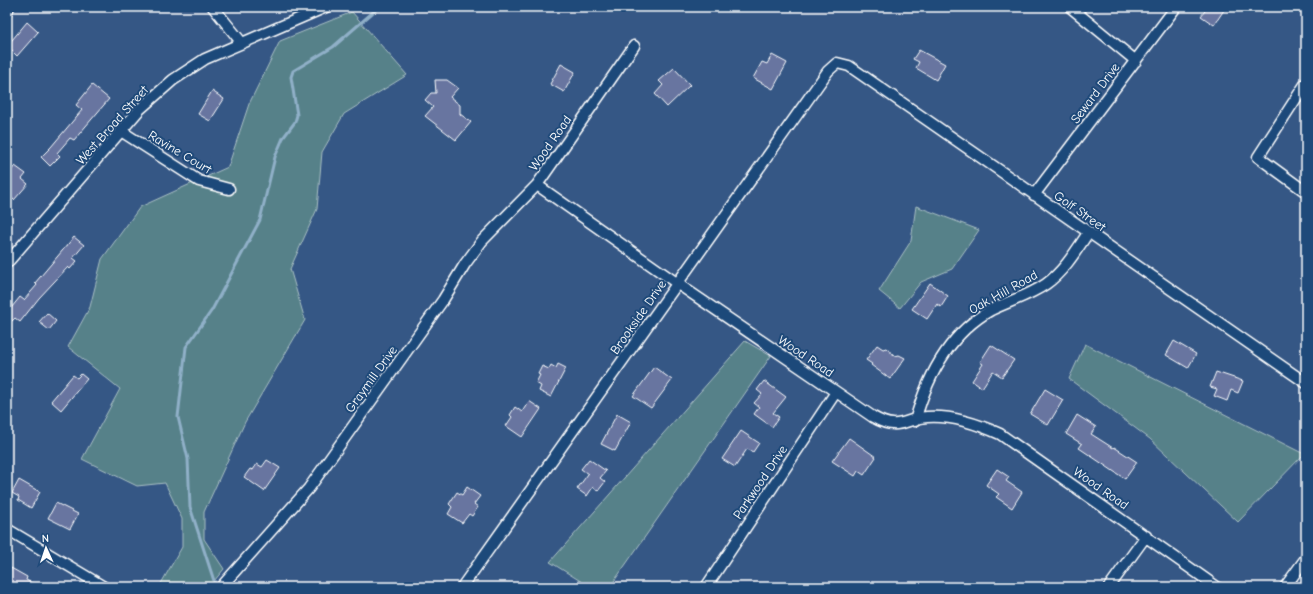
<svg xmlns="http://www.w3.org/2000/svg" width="1313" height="594" font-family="'Comic Neue',sans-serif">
<rect width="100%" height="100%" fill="#355785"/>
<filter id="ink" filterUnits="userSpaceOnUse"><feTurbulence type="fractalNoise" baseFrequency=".025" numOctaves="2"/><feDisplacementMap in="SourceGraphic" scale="8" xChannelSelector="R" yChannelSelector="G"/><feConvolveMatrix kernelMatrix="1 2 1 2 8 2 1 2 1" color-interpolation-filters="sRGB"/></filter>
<g filter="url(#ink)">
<path fill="#568189" stroke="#aac0c4" d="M352,12L407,75L344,114L322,152L317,209L290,269L305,320L245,422L204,512V539L224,569L209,587H159L182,547V519L165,483L137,486L82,459L120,389L68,347L90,307L102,259L140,207L228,167L249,104L280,41Z
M916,206L979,230L952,269L921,282L900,308L879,291L911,241Z
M745,341L771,356L610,587H590L550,562Z
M1085,344L1304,454L1238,522L1150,439L1069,379Z"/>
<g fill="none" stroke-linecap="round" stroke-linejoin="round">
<path stroke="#90b0c8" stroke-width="3" d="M216,587L190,507L188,459L178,417L186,347L212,310L260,220L275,157L283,138L295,122L297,115L291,77L293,71L333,47L379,7"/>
</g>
<path fill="#6874a0" stroke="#fff" d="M1208,7H1226L1214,25L1201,16Z
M27,22L38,32L17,56L7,46Z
M919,50L945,64L936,80L916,68L919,62L913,59Z
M772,55L787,63L773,89L753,78L762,62L767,64Z
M561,64L575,72L564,92L550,84Z
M674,68L690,85L667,107L655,94L663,85L659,81Z
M435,80H447L458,88L450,97L460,105V114L471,122L456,140L425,116L433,107L425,100L431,93H436Z
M92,85L109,99L74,140L70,138L57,153L60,156L50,166L41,157L51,147L82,110L76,105Z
M212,91L224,99L210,121L198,114Z
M15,166L26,174L22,179L28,184L14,200L7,194V175Z
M74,237L84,245L73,258L77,261L70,269L68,267L39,298L20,322L15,318L12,321L7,317V313L20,297L24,300L37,285L35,283Z
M930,283L948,296L941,307L937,304L927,319L912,309Z
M47,313L56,321L49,330L39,322Z
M1174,341L1196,354L1188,368L1166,355Z
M877,345L883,349L886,348L895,356L899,355L905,358L890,379L871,365L872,364L866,360Z
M991,345L1014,360L1002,377L993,371L982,388L972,381L983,364L980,362Z
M558,364L566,368L551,397L539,391L541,386L536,383L540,375L538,374L542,366L549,369L551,365L556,368Z
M654,367L672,380L651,408L633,396Z
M1216,372L1243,381L1238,393L1231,390L1227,401L1214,396L1217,389L1210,387Z
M81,374L87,379L61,410L51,401L73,375L77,378Z
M764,381L786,397L773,413L779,417L772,427L754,414L759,407L754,403L762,394L757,390Z
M1045,389L1063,400L1048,425L1030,414Z
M529,401L541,409L522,437L506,426L512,417L510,415L515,407L522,412Z
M617,414L631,422L615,451L601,444Z
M1077,415L1096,427L1091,434L1113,448L1114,447L1137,462L1125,479L1079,448L1082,444L1066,434Z
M741,431L759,443L753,452L747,449L735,467L722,459Z
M849,438L876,457L864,475L858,471L855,476L832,461Z
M589,459L606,471L600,478L605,482L598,491L593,487L587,496L577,489L588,474L581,469Z
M267,460L280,468L264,491L244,477L250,469L253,470L257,464L262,467Z
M997,469L1009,477L1006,481L1022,492L1012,508L996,497L999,494L986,485Z
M19,480L40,492L31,508L18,500L19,497L12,493Z
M467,487L480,496L474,504L478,507L472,516L469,514L462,523L448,514L452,507L449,504L457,492L462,495Z
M56,503L78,514L70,529L48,518Z
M11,568L27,577L26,580L40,587H7V576Z"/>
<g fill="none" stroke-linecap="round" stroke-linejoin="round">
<g stroke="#fff" stroke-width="13">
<path id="minor" d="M213,7L242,43
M1070,7L1136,61
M7,11L9,7
M1306,83L1258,157L1306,192
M121,131L199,181L229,189
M537,185L678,284L873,417C899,432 903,419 927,417C952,415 978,424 1000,434L1217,587
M1034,195L1176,7
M7,263L140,109L173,80L205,59L326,7
M915,421C927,377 950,333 991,310C1009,301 1029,296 1046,284C1064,271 1076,251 1088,233
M7,529L104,587
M221,587L309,488L443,300L465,264L482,241L537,185L634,46
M462,587L828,71L837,63L849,66L1306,383
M706,587L836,392
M1109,587L1146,536
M1285,587L1306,558"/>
</g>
<use href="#minor" stroke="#1f4a7a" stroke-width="10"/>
</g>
</g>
<g text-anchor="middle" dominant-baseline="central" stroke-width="4" stroke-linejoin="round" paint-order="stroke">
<g font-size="13" fill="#fff" stroke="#1f4a7a">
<text transform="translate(1095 93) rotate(-53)">Seward Drive</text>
<text transform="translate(112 125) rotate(-48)">West Broad Street</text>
<text transform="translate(550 143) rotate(-55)">Wood Road</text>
<text transform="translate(180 152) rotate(31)">Ravine Court</text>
<text transform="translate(1080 211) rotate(35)">Golf Street</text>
<text transform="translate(1003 292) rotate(-29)">Oak Hill Road</text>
<text transform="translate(638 317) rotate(-55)">Brookside Drive</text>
<text transform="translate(806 356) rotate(34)">Wood Road</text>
<text transform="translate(371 379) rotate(-54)">Graymill Drive</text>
<text transform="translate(760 482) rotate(-56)">Parkwood Drive</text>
<text transform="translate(1101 488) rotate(35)">Wood Road</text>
</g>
</g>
<rect width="1313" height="594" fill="none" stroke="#1f4a7a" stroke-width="24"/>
<rect x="12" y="12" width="1289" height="570" fill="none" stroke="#fff" stroke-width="1.5" filter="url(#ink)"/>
<g transform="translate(46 548) rotate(357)" stroke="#1f4a7a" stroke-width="3" paint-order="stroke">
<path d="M0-3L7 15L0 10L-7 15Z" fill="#ffffff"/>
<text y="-6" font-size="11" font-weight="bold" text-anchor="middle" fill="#ffffff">N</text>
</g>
</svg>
